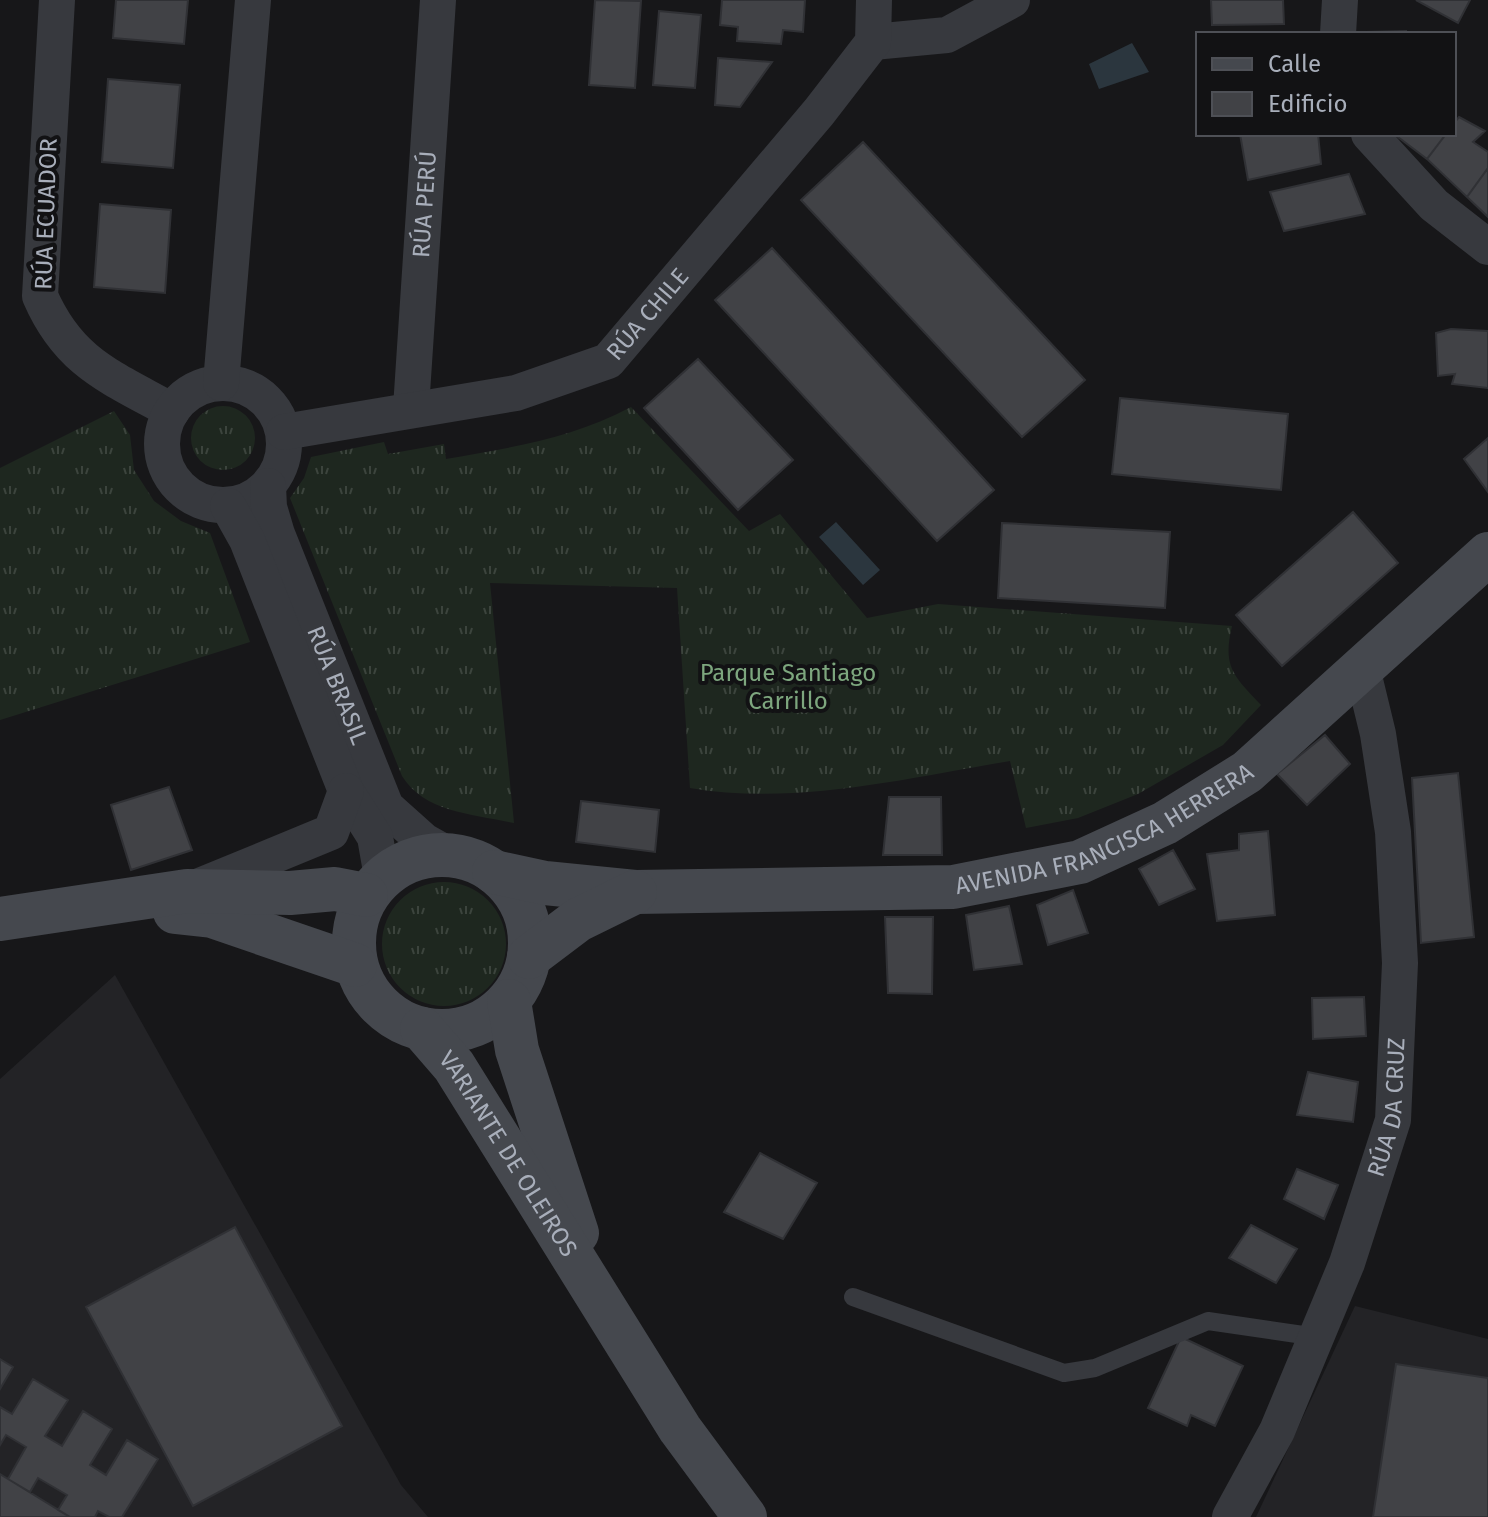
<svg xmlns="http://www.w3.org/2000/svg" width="1488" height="1517" font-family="'Fira Sans',sans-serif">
<defs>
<pattern id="grass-tufts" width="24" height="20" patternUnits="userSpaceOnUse" patternTransform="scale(2)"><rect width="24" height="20" fill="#1e271f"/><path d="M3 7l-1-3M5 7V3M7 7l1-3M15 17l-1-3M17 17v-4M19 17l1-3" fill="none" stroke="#3c443d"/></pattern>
</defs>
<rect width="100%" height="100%" fill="#171719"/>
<path fill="#232326" d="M115,975L401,1485L428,1517H0V1079Z
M1355,1306L1488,1339V1517H1256Z"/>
<path fill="url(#grass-tufts)" d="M191 438a32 32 0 1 1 64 0a32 32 0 1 1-64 0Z
M631,407L749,531L780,514L867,618L938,604L1232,626C1222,667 1234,676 1261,705L1223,745L1138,794L1078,818L1026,828L1010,761C907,778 795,806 690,788L677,588L490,583L514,823C474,814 425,813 402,776L290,498L304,478L311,457L384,442L388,454L444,444L446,459C514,447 570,439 631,407Z
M114,411L130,435L134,470L154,501L181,521L210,533L250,642L0,720V468Z
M382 944a62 62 0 1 1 124 0a62 62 0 1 1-124 0Z"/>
<path fill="#2b363e" d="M1132,43L1149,72L1099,89L1089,64Z
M836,522L880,570L863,585L819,537Z"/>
<path fill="#414246" stroke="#303135" stroke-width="2" d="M116,0H188L184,44L113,38Z
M595,0L641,1L635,88L589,85Z
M722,0H805L803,32L783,30L781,44L737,41L738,27L720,25Z
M1211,0H1283L1284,24L1212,25Z
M1416,0H1470L1458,23Z
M659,11L701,15L695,88L653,85Z
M1406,31V34L1366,32Z
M718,58L772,62L740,107L715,105Z
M108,79L180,85L173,168L102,162Z
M1459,117L1485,131L1473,142L1488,152V168L1467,197L1427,159L1446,134H1454V123Z
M1240,134H1318L1321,164L1248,180Z
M1394,134H1446L1427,159Z
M863,142L1085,380L1022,437L801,200Z
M1488,168V217L1467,197Z
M1349,174L1365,214L1284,231L1270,192Z
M100,204L171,210L165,293L94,287Z
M772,248L994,490L937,541L715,300Z
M1451,329L1488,331V388L1452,384L1455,374L1438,376L1436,333Z
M698,359L793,460L738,510L644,408Z
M1120,398L1288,414L1281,490L1112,474Z
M1488,438V492L1464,459Z
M1353,512L1398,563L1282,666L1236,615Z
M1002,523L1170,532L1165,608L998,598Z
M1325,735L1350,764L1307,805L1277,774Z
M1458,773L1474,937L1421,943L1412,778Z
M169,787L192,850L131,870L111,805Z
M889,797H941L942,855H883Z
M581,801L659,810L655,852L576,842Z
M1268,831L1275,915L1217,921L1207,854L1239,850V834Z
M1173,850L1195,889L1159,905L1139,869Z
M1073,890L1088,933L1048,945L1037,905Z
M1009,906L1022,964L974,970L966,915Z
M885,917H933L932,994L888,993Z
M1364,997L1366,1036L1313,1039L1312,998Z
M1308,1072L1358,1082L1353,1122L1297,1115Z
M760,1153L817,1183L783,1239L724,1212Z
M1297,1169L1338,1185L1324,1219L1284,1199Z
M1251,1225L1297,1249L1276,1283L1229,1258Z
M235,1227L342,1426L193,1506L86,1307Z
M1181,1337L1243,1366L1215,1426L1191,1415L1187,1426L1148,1408Z
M0,1359L13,1367L0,1389Z
M1396,1364L1488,1378V1517H1373Z
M33,1379L68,1400L45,1436L62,1446L83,1411L112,1429L90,1465L106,1475L127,1440L158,1459L122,1517H109L98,1511L95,1517H70L58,1510L67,1495L38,1478L30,1492L8,1479L26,1447L6,1435L0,1445V1407L12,1414Z
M0,1474L8,1479L70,1517H0Z"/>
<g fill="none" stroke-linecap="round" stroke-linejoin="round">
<path stroke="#37393e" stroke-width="18" d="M853,1297L1064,1373L1095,1368L1208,1321L1317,1337"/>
<g stroke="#37393e" stroke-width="36">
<path d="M57,0L40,296C69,363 111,377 172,411"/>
<path d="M1338,34L1340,0"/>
<path d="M873,42L947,35L1012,0"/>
<path d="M1369,134L1434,205L1488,247"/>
<circle cx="223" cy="444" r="61"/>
<path d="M221,383L253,0"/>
<path id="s1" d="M411,408L438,0"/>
<path id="s2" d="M284,432L516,393L608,361L819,112L873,42L874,0"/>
<path id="s3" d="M268,486L269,507L277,534L386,807L424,841L449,855"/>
<path d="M228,506L247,540L346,791L375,837L382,877"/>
<path d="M195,888L331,832L346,791"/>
<path id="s4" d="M1230,1517L1277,1431L1347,1263L1393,1120L1400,963L1393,832L1378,734L1362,668"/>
</g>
<g stroke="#45484e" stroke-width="44">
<circle cx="442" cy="943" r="88"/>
<path id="s5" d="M494,872L545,883L635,892L953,887L1080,862L1165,823L1247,772L1488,554"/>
<path d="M175,912L212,916L355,965"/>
<path d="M0,919L187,891L290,893L335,889L366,895"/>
<path d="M529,957L578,920L635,892"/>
<path d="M509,1001L517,1050L577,1233"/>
<path id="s6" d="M422,1029L454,1066L680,1429L745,1517"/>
</g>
</g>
<g text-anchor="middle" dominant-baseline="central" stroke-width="8" stroke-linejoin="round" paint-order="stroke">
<g font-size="24" fill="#a8aeba" stroke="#121214">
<text stroke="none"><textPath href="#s1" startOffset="204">RÚA PERÚ</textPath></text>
<text transform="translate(46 214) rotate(-88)">RÚA ECUADOR</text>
<text stroke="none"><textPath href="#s2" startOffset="394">RÚA CHILE</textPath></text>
<text stroke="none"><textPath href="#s3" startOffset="212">RÚA BRASIL</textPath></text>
<text stroke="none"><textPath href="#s5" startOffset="624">AVENIDA FRANCISCA HERRERA</textPath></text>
<text stroke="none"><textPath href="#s4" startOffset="442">RÚA DA CRUZ</textPath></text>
<text stroke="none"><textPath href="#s6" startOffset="152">VARIANTE DE OLEIROS</textPath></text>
</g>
<g font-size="24" fill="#7da67e" stroke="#121214">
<text x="788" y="673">Parque Santiago<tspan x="788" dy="28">Carrillo</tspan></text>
</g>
</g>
<rect x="1196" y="32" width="260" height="104" fill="#121214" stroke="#4e5056" stroke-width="2"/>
<rect x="1212" y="58" width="40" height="12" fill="#45484e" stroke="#4e5056" stroke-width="2"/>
<text x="1268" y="72" font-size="24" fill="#a8aeba">Calle</text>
<rect x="1212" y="92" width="40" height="24" fill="#414246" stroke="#4e5056" stroke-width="2"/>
<text x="1268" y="112" font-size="24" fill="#a8aeba">Edificio</text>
</svg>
